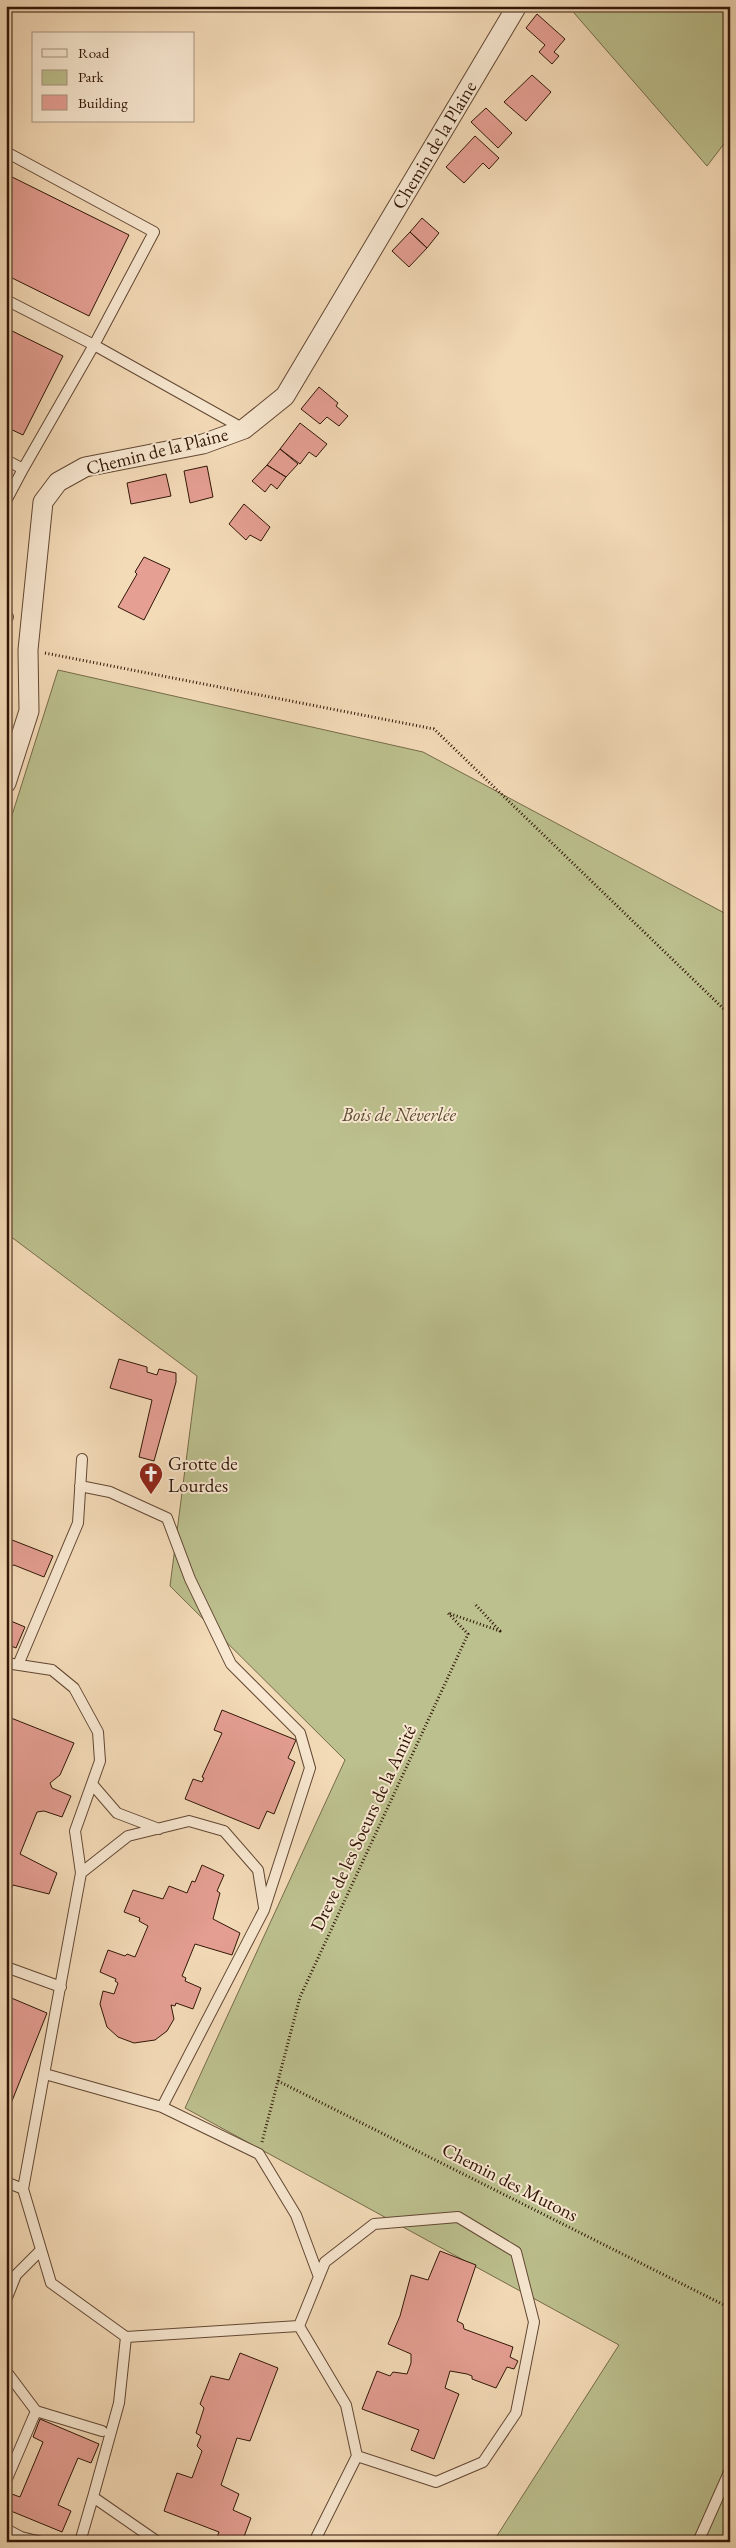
<svg xmlns="http://www.w3.org/2000/svg" width="736" height="2548" font-family="'EB Garamond',serif">
<rect width="100%" height="100%" fill="#f4dbb8"/>
<filter id="stains"><feTurbulence type="fractalNoise" baseFrequency=".004" numOctaves="4"/><feColorMatrix values="0 0 0 0 .2 0 0 0 0 .09 0 0 0 0 .02 0 0 0 .5 -.17"/></filter>
<radialGradient id="worn" r=".72"><stop offset=".6" stop-color="#630" stop-opacity="0"/><stop offset="1" stop-color="#630" stop-opacity=".3"/></radialGradient>
<path fill="#bcc08e" stroke="#766b4a" d="M568,6H730V136L707,166Z
M58,670L423,752L730,916V2542H493L619,2345L185,2108L345,1760L170,1586L197,1376L6,1233V834Z"/>
<path fill="#e59f93" stroke="#311607" d="M537,14L565,39L554,52L559,56L552,64L539,52L545,45L526,28Z
M532,75L551,92L526,121L504,102Z
M486,108L512,133L498,148L471,122Z
M475,136L499,158L489,169L483,163L464,183L446,167Z
M6,174L129,235L89,316L6,275Z
M422,218L439,233L427,248L410,232Z
M410,232L427,248L409,267L392,251Z
M6,328L63,356L23,435L6,427Z
M319,387L338,403L336,406L348,416L339,426L327,417L320,424L301,409Z
M300,423L327,444L316,457L309,452L300,464L280,449Z
M280,449L298,464L286,477L267,465Z
M267,465L286,477L277,489L271,484L265,492L252,481Z
M207,466L213,497L190,503L184,471Z
M166,474L171,496L131,504L127,483Z
M244,504L270,527L261,541L250,535L246,540L229,524Z
M144,557L170,569L144,620L118,607L137,574L135,572Z
M119,1359L147,1367V1372L157,1375L159,1369L176,1373V1382L154,1461L139,1457L152,1400L110,1388Z
M6,1535L7,1538L53,1556L44,1577L14,1565L8,1567L6,1571Z
M6,1619L25,1627L16,1648L6,1644Z
M222,1710L296,1740L288,1758L295,1762L274,1814L267,1811L259,1829L185,1799L193,1779L202,1782L204,1778L202,1777L222,1733L214,1730Z
M6,1716L74,1743L60,1775L50,1783L52,1788L71,1796L62,1817L44,1811L37,1812L20,1854L57,1873L49,1894L13,1885L6,1901Z
M202,1865L224,1875L217,1891L220,1893L213,1919L240,1933L232,1955L195,1944L182,1976L186,1978L185,1981L201,1988L193,2009L176,2003L175,2006L171,2005L174,2019L167,2031L155,2040L134,2043L118,2037L107,2027L100,2004L103,1991L114,1994L118,1983L115,1981L116,1979L100,1972L108,1950L125,1956L127,1954L135,1957L148,1926L139,1921L140,1918L124,1912L133,1890L163,1899L169,1886L187,1893L192,1881L195,1882Z
M6,1989L10,1991L9,1997L47,2013L6,2116Z
M440,2251L476,2265L457,2321L463,2324L464,2329L513,2347L510,2357L518,2361L514,2369L507,2367L496,2388L472,2379V2376L467,2374L450,2371L445,2388L459,2394L434,2459L411,2450L419,2430L362,2409L377,2371L390,2376L393,2372L407,2374L411,2363V2354L388,2344L400,2316L411,2275L428,2280Z
M240,2353L278,2368L250,2441L237,2438L221,2485L239,2494L233,2510L251,2518L242,2542H215L219,2532L164,2511L177,2473L192,2478L202,2451L197,2446L201,2436L196,2433L204,2408L200,2404L211,2376L229,2380Z
M40,2419L99,2444L91,2463L78,2458L58,2505L71,2511L62,2532L6,2509L9,2493L20,2497L43,2442L33,2437Z"/>
<g fill="none" stroke-linecap="round" stroke-linejoin="round">
<g stroke="#624733" stroke-width="12">
<path id="service" d="M6,152L154,232L94,345L23,469L6,460
M6,300L94,345L244,429
M6,501L23,469
M6,617H8
M80,1486L110,1492L167,1518L190,1579L231,1664L300,1733L310,1768L264,1910L162,2107
M6,1663L52,1670L74,1688L98,1732L100,1761L75,1831L81,1873L23,2189L51,2283L126,2337L299,2326L346,2405L357,2456L314,2542
M18,1665L78,1523L82,1459
M92,1784L117,1813L159,1829
M81,1873L128,1836L189,1821L224,1831L258,1870L264,1907
M6,1967L61,1987
M45,2074L162,2107L259,2154L296,2215L319,2277
M6,2182L23,2189
M6,2300L16,2275L41,2250
M299,2326L325,2262L374,2224L458,2217L516,2252L534,2322L516,2413L483,2462L436,2482L357,2456
M126,2337L119,2403L93,2497L158,2542
M6,2371L36,2411L102,2431
M6,2481L36,2411
M6,2529L21,2537L42,2542
M80,2542L93,2497
M698,2542L730,2470"/>
</g>
<g stroke="#624733" stroke-width="21">
<path id="minor" d="M6,783L29,711L28,650L43,502L58,482L85,467L203,444L244,429L285,396L517,6"/>
</g>
<path stroke="#311607" stroke-width="3" stroke-dasharray="1 2.5" stroke-linecap="butt" d="M45,653L434,729L730,1015
M278,2081L730,2308
M262,2142L300,1997L468,1634L448,1613L500,1631L474,1603"/>
<use href="#service" stroke="#f8e8d1" stroke-width="10"/>
<use href="#minor" stroke="#f8e8d1" stroke-width="19"/>
</g>
<defs>
<g id="church-pin" transform="scale(1.25)"><path d="M0 17L-7.5 6A9.5 9.5 0 1 1 7.5 6Z" fill="#8f2418" stroke="#f8e8d1"/><path d="M-1.2-6h2.4v3.5h3.3v2.4h-3.3V6h-2.4V-.1h-3.3v-2.4h3.3Z" fill="#fff"/></g>
</defs>
<g fill-rule="evenodd">
<use href="#church-pin" x="151" y="1474"/>
</g>
<g text-anchor="middle" dominant-baseline="central" stroke-width="4" stroke-linejoin="round" paint-order="stroke">
<g font-size="19" fill="#311607" stroke="#f8e8d1">
<text transform="translate(434 145) rotate(-59)">Chemin de la Plaine</text>
<text transform="translate(157 451) rotate(-14)">Chemin de la Plaine</text>
<text transform="translate(363 1828) rotate(-65)">Dreve de les Soeurs de la Amité</text>
<text transform="translate(510 2182) rotate(27)">Chemin des Mutons</text>
</g>
<g font-size="19" font-style="italic" fill="#5b4930" stroke="#f8e8d1">
<text x="399" y="1114">Bois de Néverlée</text>
</g>
<g font-size="19" fill="#311607" stroke="#f8e8d1" text-anchor="start">
<text x="168" y="1463">Grotte de<tspan x="168" dy="22">Lourdes</tspan></text>
</g>
</g>
<rect width="736" height="2548" fill="none" stroke="#f4dbb8" stroke-width="25"/>
<rect x="8" y="8" width="721" height="2533" fill="none" stroke="#311607" stroke-width="2.5"/>
<rect x="12" y="12" width="711" height="2523" fill="none" stroke="#311607"/>
<rect x="32" y="32" width="162" height="90" fill="#f8e8d1" stroke="#a89480"/>
<rect x="42" y="49" width="25" height="8" fill="#f8e8d1" stroke="#a89480"/>
<text x="78" y="58" font-size="15" fill="#311607">Road</text>
<rect x="42" y="70" width="25" height="15" fill="#bcc08e" stroke="#a89480"/>
<text x="78" y="82" font-size="15" fill="#311607">Park</text>
<rect x="42" y="95" width="25" height="15" fill="#e59f93" stroke="#a89480"/>
<text x="78" y="108" font-size="15" fill="#311607">Building</text>
<rect width="100%" height="100%" filter="url(#stains)"/>
<rect width="100%" height="100%" fill="url(#worn)"/>
</svg>
